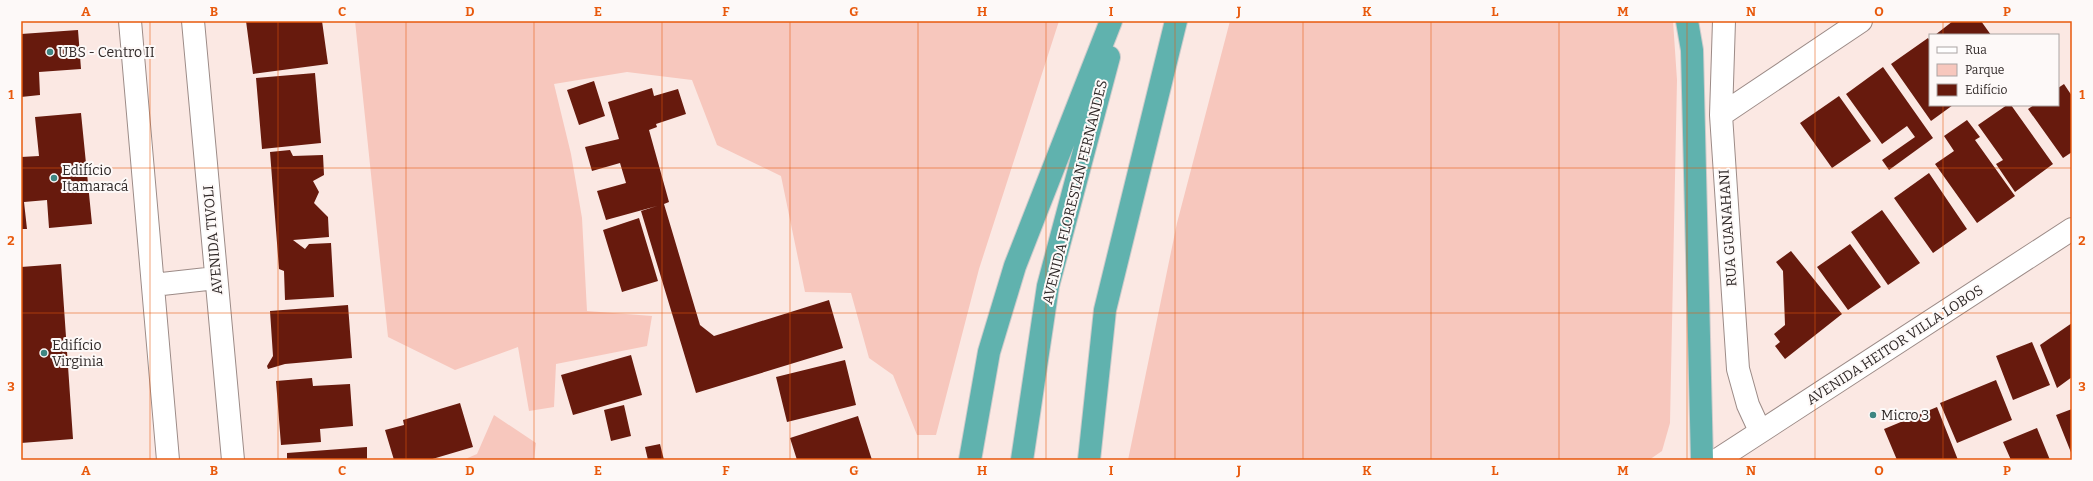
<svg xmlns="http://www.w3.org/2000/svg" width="2093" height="481" font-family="Bitter,serif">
<rect width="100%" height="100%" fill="#fbe8e3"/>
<path fill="#f7c7bd" d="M355,21H1059L979,269L936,435H917L893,375L869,358L851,293L805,292L781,176L717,145L692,80L627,72L554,84L571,154L582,218L587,311L652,316L647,346L556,364L554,407L529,411L518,347L455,370L388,337Z
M1230,21H1673L1677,80L1670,423L1662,451L1649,460H1128L1177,223Z
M494,415L536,443L534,460H463L477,454Z"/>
<path fill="#671a0d" d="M246,21H322L328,64L253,74Z
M1953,21H1981L1991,35H1935Z
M78,30L81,69L39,72L40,95L21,97V34Z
M1928,38L1930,41V105H1953L1931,121L1891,64Z
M1883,67L1933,138L1889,170L1882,160L1915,137L1907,126L1882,144L1846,94Z
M315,73L321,143L262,149L256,78Z
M594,81L605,116L579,125L567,90Z
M2064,84L2072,96V152L2063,158L2028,109L2034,105H2058V88Z
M652,88L654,96L678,89L686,114L656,124L657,127L649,130L669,202L664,204L700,325L714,336L829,300L843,348L696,393L641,211L657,206L606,220L597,191L626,183L620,163L592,171L585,147L619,139L608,102Z
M1839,96L1871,141L1832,168L1800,123Z
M2007,105H2011L2053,164L2015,192L1996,164L2003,160L1978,125Z
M81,113L92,224L49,228L47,200L24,202L27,229H21V157L39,156L35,117Z
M1967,120L1980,137L1975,140L2015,196L1977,223L1935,164L1954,151L1944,136Z
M290,150L293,156L323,155L324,175L313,181L319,192L314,203L328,217L329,237L293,240L305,249L309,244L331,243L334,297L285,300L284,271L279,269L270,152Z
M1929,173L1967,229L1933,253L1894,198Z
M1882,210L1920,263L1888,285L1851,232Z
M639,218L658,281L622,292L603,230Z
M1850,244L1881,287L1848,310L1817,267Z
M1791,251L1842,314L1785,359L1775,346L1780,342L1774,334L1785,325L1783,271L1776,262Z
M61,264L73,439L21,443V267Z
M348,305L352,358L285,364L268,369L267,366L273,356L270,311Z
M2072,323V377L2057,388L2040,345Z
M2032,342L2050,385L2013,400L1996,356Z
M631,355L642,395L573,415L561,375Z
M845,360L856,405L787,422L776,377Z
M312,378L313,386L350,384L353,426L320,429L321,442L281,445L276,381Z
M1996,380L2012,420L1957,443L1940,403Z
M460,403L473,447L429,460H394L385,430L404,425L403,420Z
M624,405L631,436L611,441L604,410Z
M1937,407L1958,460H1897L1884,429Z
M2072,409V455L2056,415Z
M858,416L872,460H797L790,438Z
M2037,428L2050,460H2011L2003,442Z
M660,444L664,460H648L645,447Z
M367,447V460H287V453Z"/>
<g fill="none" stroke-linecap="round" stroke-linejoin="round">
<g stroke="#9c8b87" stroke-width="24">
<path id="minor" d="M130,21L168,460
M193,21L233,460
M1724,21L1721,115L1738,369L1748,405L1760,431
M1721,115L1861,21
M153,285L216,278"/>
</g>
<g stroke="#9c8b87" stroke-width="24">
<path id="tertiary" d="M1717,460L2072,229"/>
</g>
<g stroke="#cdcbcb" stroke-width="24">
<path id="trunk" d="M1687,21L1692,50L1702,460
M970,460L989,352L1015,266L1111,21
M1022,460L1048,286L1109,57
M1089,460L1105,310L1176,21"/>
</g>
<use href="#minor" stroke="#fff" stroke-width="22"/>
<use href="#tertiary" stroke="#fff" stroke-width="22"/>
<use href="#trunk" stroke="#60b2ae" stroke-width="22"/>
</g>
<path fill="none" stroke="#e8590c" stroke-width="1" stroke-opacity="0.55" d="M150,21V460M278,21V460M406,21V460M534,21V460M662,21V460M790,21V460M918,21V460M1046,21V460M1175,21V460M1303,21V460M1431,21V460M1559,21V460M1687,21V460M1815,21V460M1943,21V35M1943,105V460M21,168H2072M21,313H2072"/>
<g fill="#3e8682" stroke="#fdf9f8" stroke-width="1.5">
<circle cx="50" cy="52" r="4"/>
<circle cx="54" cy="178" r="4"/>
<circle cx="44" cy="353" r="4"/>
<circle cx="1873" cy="415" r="4"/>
</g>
<g text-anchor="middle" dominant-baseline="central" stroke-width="4" stroke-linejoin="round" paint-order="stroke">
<g font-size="14" fill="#2f2827" stroke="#fdf9f8" text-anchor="start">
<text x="58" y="52">UBS - Centro II</text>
<text x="62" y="170">Edifício<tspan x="62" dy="16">Itamaracá</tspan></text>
<text x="52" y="345">Edifício<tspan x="52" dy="16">Virginia</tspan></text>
<text x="1881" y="415">Micro 3</text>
</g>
<g font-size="14" fill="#2f2827" stroke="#fdf9f8">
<text transform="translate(1075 192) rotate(-76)">AVENIDA FLORESTAN FERNANDES</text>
<text transform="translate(1728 228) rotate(-94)">RUA GUANAHANI</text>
<text transform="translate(213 240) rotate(-95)">AVENIDA TIVOLI</text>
<text transform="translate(1895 345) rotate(-33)">AVENIDA HEITOR VILLA LOBOS</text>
</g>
</g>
<rect width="2093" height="481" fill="none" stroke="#fdf9f8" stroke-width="44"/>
<rect x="1929" y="34" width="130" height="72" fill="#fdf9f8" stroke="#aba5a4"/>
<rect x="1937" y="47" width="20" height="6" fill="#ffffff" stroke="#aba5a4"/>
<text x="1965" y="54" font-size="12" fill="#2f2827">Rua</text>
<rect x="1937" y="64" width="20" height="12" fill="#f7c7bd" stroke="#aba5a4"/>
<text x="1965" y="74" font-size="12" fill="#2f2827">Parque</text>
<rect x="1937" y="84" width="20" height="12" fill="#671a0d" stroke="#aba5a4"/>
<text x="1965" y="94" font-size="12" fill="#2f2827">Edifício</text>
<rect x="22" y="22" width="2049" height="437" fill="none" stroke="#e8590c" stroke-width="1.5"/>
<g font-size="13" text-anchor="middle" font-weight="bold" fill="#e8590c">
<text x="86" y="16">A</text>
<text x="214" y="16">B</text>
<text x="342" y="16">C</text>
<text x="470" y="16">D</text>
<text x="598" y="16">E</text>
<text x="726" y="16">F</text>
<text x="854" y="16">G</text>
<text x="982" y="16">H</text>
<text x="1111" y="16">I</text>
<text x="1239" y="16">J</text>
<text x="1367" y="16">K</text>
<text x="1495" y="16">L</text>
<text x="1623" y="16">M</text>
<text x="1751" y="16">N</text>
<text x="1879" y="16">O</text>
<text x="2007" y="16">P</text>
<text x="11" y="99">1</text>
<text x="2082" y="99">1</text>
<text x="11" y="245">2</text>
<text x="2082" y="245">2</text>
<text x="11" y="391">3</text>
<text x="2082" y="391">3</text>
<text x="86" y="475">A</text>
<text x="214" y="475">B</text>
<text x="342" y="475">C</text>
<text x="470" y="475">D</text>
<text x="598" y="475">E</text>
<text x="726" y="475">F</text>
<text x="854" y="475">G</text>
<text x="982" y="475">H</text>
<text x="1111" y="475">I</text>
<text x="1239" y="475">J</text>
<text x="1367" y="475">K</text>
<text x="1495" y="475">L</text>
<text x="1623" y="475">M</text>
<text x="1751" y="475">N</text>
<text x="1879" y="475">O</text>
<text x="2007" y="475">P</text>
</g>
</svg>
